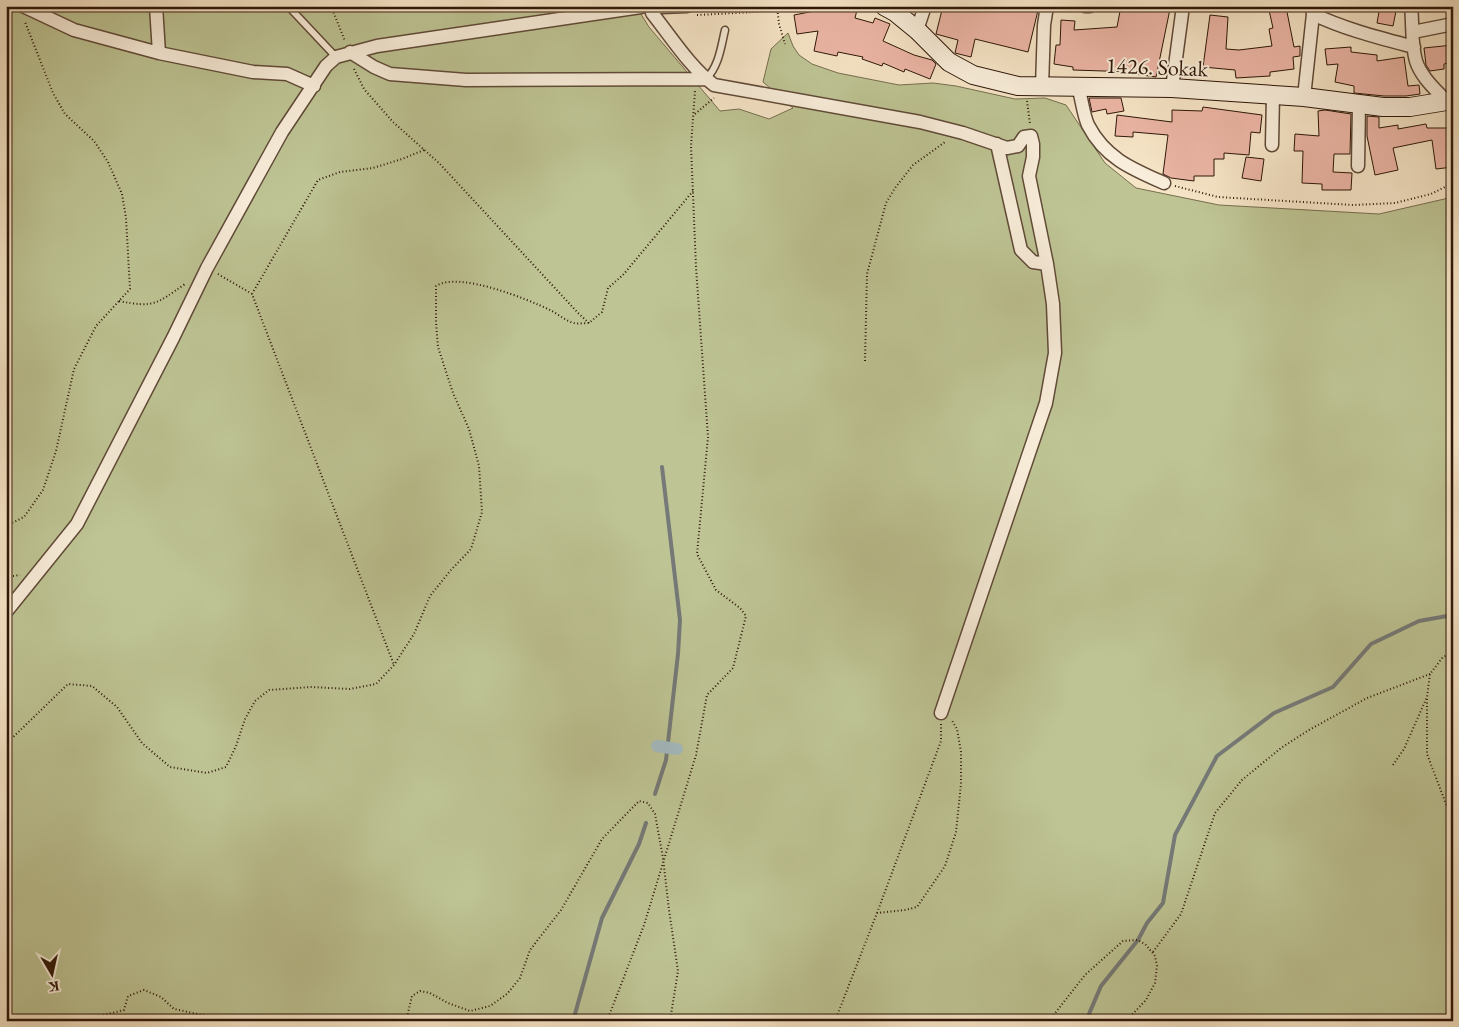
<svg xmlns="http://www.w3.org/2000/svg" width="1459" height="1027" font-family="'EB Garamond',serif">
<rect width="100%" height="100%" fill="#f6e5c7"/>
<filter id="stains"><feTurbulence type="fractalNoise" baseFrequency=".004" numOctaves="4"/><feColorMatrix values="0 0 0 0 .2 0 0 0 0 .09 0 0 0 0 .02 0 0 0 .5 -.17"/></filter>
<radialGradient id="worn" r=".72"><stop offset=".6" stop-color="#630" stop-opacity="0"/><stop offset="1" stop-color="#630" stop-opacity=".3"/></radialGradient>
<path fill="#bec494" stroke="#766e4e" d="M6,6H636L649,27L720,111L739,109L769,119L793,108L763,82L771,49L788,33L793,46L799,55L812,64L838,73L899,85L933,83L956,86L1015,99L1045,98L1066,105L1105,163L1136,188L1219,205L1379,214L1453,197V1021H6Z"/>
<g fill="none" stroke-linecap="round" stroke-linejoin="round">
<path stroke="#757a78" stroke-width="4" d="M655,794L666,760L678,654L680,620L662,467
M573,1021L602,918L639,844L646,823
M1086,1021L1101,986L1138,940L1147,923L1163,903L1175,835L1217,756L1274,713L1333,687L1371,644L1419,621L1453,615"/>
<path stroke="#a4bcc2" stroke-width="12" d="M657,746L677,749"/>
</g>
<path fill="#ecb6a6" stroke="#2e1708" d="M840,6L857,10L855,18L873,23L875,18L890,24L883,41L914,55L932,60L936,64L930,79L905,69L904,72L883,63L882,66L862,59L863,57L838,52L837,56L814,51L818,31L797,34L794,15Z
M943,6H1039L1028,52L975,39L971,57L955,53L958,40L936,34Z
M1121,6H1150L1170,9L1156,77L1135,74V72L1073,70V67L1054,64L1056,45H1060L1061,20L1075,21L1074,30L1117,27Z
M1380,6H1397L1393,26L1377,23Z
M1286,7L1294,47L1300,46V56L1293,57L1294,69L1270,72V76L1236,78L1235,70L1203,67L1210,15L1228,17L1226,49L1239,50L1272,46L1269,29L1273,28L1269,10Z
M1453,45V62L1444,64V69L1430,71L1426,65L1424,48Z
M1351,47V52L1377,55V61L1404,57L1408,86L1419,85L1420,94L1406,96H1384L1354,93V86L1335,82L1338,64L1327,65L1325,49Z
M1089,98H1121L1124,111L1107,114L1106,109L1092,112Z
M1203,107L1262,115L1260,133L1251,132L1249,155L1224,153V159H1214V176H1194V181L1171,178L1163,174L1168,135L1133,132V137L1115,136L1117,115L1172,122V110L1202,111Z
M1325,110L1351,114L1350,154H1334L1333,172L1352,173L1351,190H1322V184L1302,183L1303,151H1294L1295,134L1319,136L1318,111Z
M1367,116L1379,117V128L1398,125V129L1426,124L1427,128H1453V167L1436,169L1432,140L1393,148L1398,170L1375,175L1367,136Z
M1246,157L1264,159L1261,181L1242,178Z"/>
<g fill="none" stroke-linecap="round" stroke-linejoin="round">
<g stroke="#604a38" stroke-width="9">
<path id="lane" d="M288,6L336,57
M706,79C719,66 721,47 725,30"/>
</g>
<g stroke="#604a38" stroke-width="15">
<path id="street" d="M23,6L74,30L159,53L253,72L287,74L314,86
M156,6L159,53
M1085,6H1090
M1411,6C1413,24 1411,44 1416,61C1421,77 1436,90 1447,102
M661,7L687,6
M652,13C672,38 689,66 714,85L920,122L963,133L1007,148L1018,146L1024,137L1031,136L1033,144V157L1029,176L1047,264L1053,304L1055,353L1046,403L941,713
M1313,14C1344,29 1380,38 1414,47
M917,30L925,6
M1413,32L1453,24
M350,52L374,67L390,74L466,80L706,79
M1042,87L1044,25L1047,6
M1078,87C1082,99 1083,114 1088,125C1105,158 1132,169 1164,183
M1172,88L1183,6
M1304,97L1313,14L1312,8
M997,144L1021,250L1033,262L1047,264
M1272,145L1273,95
M1358,166L1359,105
M6,612L77,524L173,338L207,268L282,132L326,66L336,57L377,46L641,7"/>
</g>
<g stroke="#2e1708" stroke-width="20">
<path id="secondary" d="M884,6L895,12L917,30L949,62L973,75L1018,86L1172,88L1304,97L1383,107H1410L1453,100"/>
</g>
<path stroke="#2e1708" stroke-width="2" stroke-dasharray="1 2.5" stroke-linecap="butt" d="M331,6L345,41
M777,6L779,24L785,44
M697,15L755,12L799,6
M354,69L364,89L393,122L439,163L579,314L589,323
M1027,101L1030,124
M695,114L714,98
M1175,186L1218,197L1353,205L1395,203L1431,194L1453,183
M218,274L252,294L394,665
M252,294L318,180L340,172L373,168L402,159L424,150
M119,301C154,308 156,304 185,284
M865,361L867,274L886,203L895,188L913,165L945,142
M6,526L24,517L43,490L56,451L74,369L96,326L130,289L126,218L122,194L108,162L94,141L65,114L53,93L25,22
M6,577L20,575
M1427,699V754L1446,804L1453,814
M6,744L68,684L92,686L117,707L142,743L170,767L207,773L226,767L236,746L245,719L255,701L269,690L311,687L350,689L376,684L394,665L414,634L430,596L450,571L471,549L482,512L479,466L469,429L453,393L438,347L436,322V286C459,271 527,299 550,310C558,314 566,321 574,323C579,324 584,323 589,323L602,312L608,288L623,275L693,191
M1393,765L1404,749L1427,697L1430,674L1443,657L1453,653
M877,913L941,741V724
M1153,952L1181,914L1215,813L1242,780L1281,748L1309,730L1367,698L1430,674
M72,1021L108,1014L124,1010L128,996L144,990L161,997L174,1009L231,1021
M406,1021L412,996L420,991L430,993L448,1003L470,1011L490,1006L507,994L520,978L530,950L561,910L602,839L639,801L648,803L655,814L663,858L669,910L678,971L670,1021
M607,1021L644,925L696,755L707,695L733,668L746,616L740,608L716,590L697,554L708,437L696,267L691,146L695,91
M835,1021L877,913L905,910L917,907L945,866L956,832L961,784V752L957,729L951,719
M1049,1021L1085,975L1123,941L1138,940L1146,945L1155,956L1157,966L1155,983L1146,1000L1126,1021"/>
<use href="#lane" stroke="#f9eedb" stroke-width="6"/>
<use href="#street" stroke="#f9eedb" stroke-width="12"/>
<use href="#secondary" stroke="#f9eedb" stroke-width="18"/>
</g>
<g text-anchor="middle" dominant-baseline="central" stroke-width="4" stroke-linejoin="round" paint-order="stroke">
<g font-size="22" fill="#2e1708" stroke="#f9eedb">
<text transform="translate(1157 67) rotate(2)">1426. Sokak</text>
</g>
</g>
<rect width="1459" height="1027" fill="none" stroke="#f6e5c7" stroke-width="25"/>
<rect x="8" y="8" width="1444" height="1012" fill="none" stroke="#2e1708" stroke-width="2.5"/>
<rect x="12" y="12" width="1434" height="1002" fill="none" stroke="#2e1708"/>
<g transform="translate(52 974) rotate(171)" stroke="#f9eedb" stroke-width="4" paint-order="stroke">
<path d="M0-4L9 19L0 12L-9 19Z" fill="#2e1708"/>
<text y="-8" font-size="14" font-weight="bold" text-anchor="middle" fill="#2e1708">K</text>
</g>
<rect width="100%" height="100%" filter="url(#stains)"/>
<rect width="100%" height="100%" fill="url(#worn)"/>
</svg>
